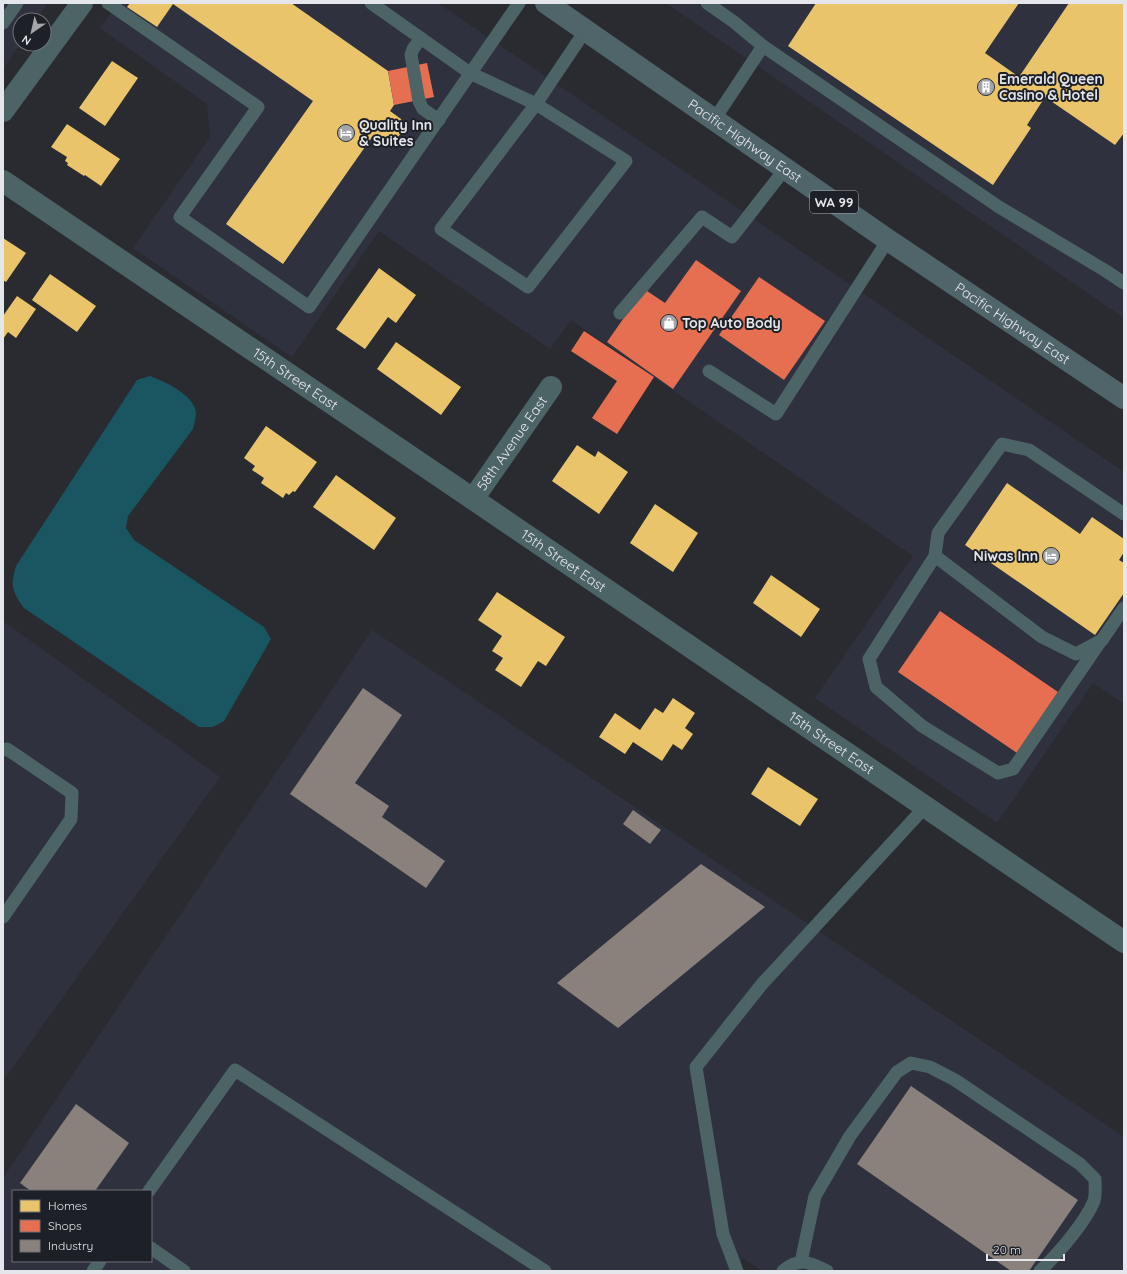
<svg xmlns="http://www.w3.org/2000/svg" width="1127" height="1274" font-family="Quicksand,sans-serif">
<rect width="100%" height="100%" fill="#2a2b30"/>
<path fill="#2f313f" fill-rule="evenodd" d="M3,3H48L36,20H20V44L3,69Z
M119,3H438L1124,472V704L1093,683L997,823L815,698L913,556L571,320L550,349L379,231L292,357L133,248L210,137L207,104L100,28Z
M666,3H1124V318Z
M3,621L220,777L3,1081Z
M372,630L1124,1137V1271H762L743,1258L734,1271H3V1178ZM13,1191H151V1261H13Z"/>
<path fill="#195661" d="M150,376C165,382 195,395 196,413C196,418 194,425 193,429L128,516L126,528L134,540L264,627L271,639L224,721L213,727H199L24,608C12,591 10,586 16,566L137,380Z"/>
<path fill="#e9c46a" d="M130,3H291L388,71L394,105L390,111L401,119L404,129L392,145H383L372,137L283,264L226,224L313,101L173,4L157,27L127,7Z
M816,3H1019L985,53L1019,77L1069,3H1124V133L1115,145L1045,97L1027,125L1031,128L993,185L788,46Z
M112,61L138,78L105,126L79,108Z
M67,124L120,159L101,186L85,175L84,176L67,165L68,163L65,161L67,157L51,147Z
M3,238L26,253L6,282L3,280Z
M379,268L416,295L396,323L388,317L365,349L336,329Z
M50,274L96,306L77,332L32,300Z
M17,296L36,309L16,338L8,332L3,339V316Z
M396,342L461,387L441,415L377,369Z
M266,426L317,462L295,492L293,491L289,495L286,493L283,498L261,483L264,478L252,470L255,466L244,458Z
M577,445L595,457L598,451L628,472L599,514L552,481Z
M336,475L396,518L374,550L313,507Z
M1007,483L1080,534L1092,517L1124,539V552L1119,560L1124,563V593L1095,635L965,545Z
M655,504L698,533L673,572L630,543Z
M771,575L820,609L801,637L753,603Z
M497,592L565,637L546,666L538,661L521,687L495,670L503,658L492,651L502,636L478,620Z
M673,698L695,713L685,728L693,734L682,750L673,744L662,761L633,742L625,754L599,737L615,713L640,730L655,708L663,713Z
M768,767L818,799L800,826L751,794Z"/>
<path fill="#e76f51" d="M427,63L434,97L394,105L388,71Z
M696,260L741,291L673,389L607,342L644,289L665,303Z
M759,277L825,321L784,380L719,335Z
M584,331L654,377L617,434L592,418L617,381L571,351Z
M940,611L1058,692L1017,753L898,672Z"/>
<path fill="#8a817c" d="M363,688L402,715L355,783L389,806L382,817L445,861L426,888L290,794Z
M633,810L661,830L650,844L623,824Z
M701,864L765,907L618,1028L557,983Z
M911,1086L1078,1200L1029,1271H1011L857,1164Z
M76,1104L129,1143L95,1191H31L20,1183Z"/>
<g fill="none" stroke-linecap="round" stroke-linejoin="round">
<path stroke="#4c6466" stroke-width="13" d="M108,3L258,107L180,217L309,307L519,3
M371,3L470,73L536,104L441,229L528,287L626,161L536,104L585,31
M707,3L734,22L763,46L999,207L1106,271L1124,283
M3,23L17,3
M421,38L413,49L411,55L419,101L423,109L439,120
M714,120L763,46
M620,313L702,217L732,237L785,169
M709,371L776,414L888,240
M1124,514L1029,450L1002,444L938,533L935,556L1042,637L1076,654L1102,640L1124,608
M935,556L869,659L876,687L922,726L998,773L1013,769L1100,642
M3,750L7,749L72,793L71,819L3,917
M149,1191L235,1070L545,1271
M151,1248L184,1271
M801,1262L815,1196L850,1136L897,1072L911,1063L930,1067L955,1080L1080,1164L1095,1179C1095,1186 1096,1195 1094,1201C1085,1223 1057,1255 1040,1271
M93,1271L100,1261
M737,1271L723,1234L696,1067L762,984L925,807
M783,1271C799,1257 810,1262 827,1271"/>
<g stroke="#4c6466" stroke-width="22">
<path d="M3,111L82,3"/>
<path id="s1" d="M3,181L473,499L1124,942"/>
<path id="s2" d="M473,499L551,387"/>
</g>
<path stroke="#4f6569" stroke-width="22" id="s3" d="M546,3L888,240L1124,398"/>
</g>
<defs>
<g id="building-disc" transform="scale(0.9)"><circle r="9.5" fill="#a4a5aa" stroke="#1e2028"/><path d="M-4-6H4V6H1V3H-1V6H-4ZM-2.5-4.3h1.7v1.8h-1.7ZM.8-4.3h1.7v1.8H.8ZM-2.5-1h1.7V.8h-1.7ZM.8-1h1.7V.8H.8Z" fill="#fff"/></g>
<g id="hotel-disc" transform="scale(0.9)"><circle r="9.5" fill="#a4a5aa" stroke="#1e2028"/><path d="M-6-4.5h1.5V1H6V5H4.5V3h-9V5H-6ZM-4 0a1.8 1.8 0 1 1 3.6 0ZM.5 0V-2.5h3Q6-2.5 6 0Z" fill="#fff"/></g>
<g id="shop-disc" transform="scale(0.9)"><circle r="9.5" fill="#a4a5aa" stroke="#1e2028"/><path d="M-5-2.5h2.3a2.7 3.5 0 0 1 5.4 0H5L5.5 6h-11ZM-1.5-2.5h3a1.5 2.3 0 0 0-3 0Z" fill="#fff"/></g>
</defs>
<g fill-rule="evenodd">
<use href="#building-disc" x="986" y="87"/>
<use href="#hotel-disc" x="346" y="133"/>
<use href="#shop-disc" x="669" y="323"/>
<use href="#hotel-disc" x="1051" y="556"/>
</g>
<g text-anchor="middle" dominant-baseline="central" stroke-width="4" stroke-linejoin="round" paint-order="stroke">
<rect fill="#1e2028" stroke="#a9abb1" stroke-width="1" x="810" y="191" width="48" height="22" rx="3"/>
<g font-size="13" font-weight="bold" fill="#e5e6ec">
<text x="834" y="202">WA 99</text>
</g>
<g font-size="14" font-weight="bold" fill="#e5e6ec" stroke="#1e2028" text-anchor="start">
<text x="999" y="79">Emerald Queen<tspan x="999" dy="16">Casino &amp; Hotel</tspan></text>
<text x="359" y="125">Quality Inn<tspan x="359" dy="16">&amp; Suites</tspan></text>
<text x="682" y="323">Top Auto Body</text>
<text x="1038" y="556" text-anchor="end">Niwas Inn</text>
</g>
<g font-size="14" fill="#e5e6ec" stroke="#1e2028">
<text stroke="none"><textPath href="#s3" startOffset="242">Pacific Highway East</textPath></text>
<text stroke="none"><textPath href="#s3" startOffset="566">Pacific Highway East</textPath></text>
<text stroke="none"><textPath href="#s1" startOffset="353">15th Street East</textPath></text>
<text stroke="none"><textPath href="#s2" startOffset="68">58th Avenue East</textPath></text>
<text stroke="none"><textPath href="#s1" startOffset="677">15th Street East</textPath></text>
<text stroke="none"><textPath href="#s1" startOffset="1001">15th Street East</textPath></text>
</g>
</g>
<rect width="1127" height="1274" fill="none" stroke="#e5e6ec" stroke-width="8"/>
<rect x="12" y="1190" width="140" height="72" fill="#1e2028" stroke="#6e6f76"/>
<rect x="20" y="1200" width="20" height="12" fill="#e9c46a" stroke="#6e6f76"/>
<text x="48" y="1210" font-size="12" fill="#e5e6ec">Homes</text>
<rect x="20" y="1220" width="20" height="12" fill="#e76f51" stroke="#6e6f76"/>
<text x="48" y="1230" font-size="12" fill="#e5e6ec">Shops</text>
<rect x="20" y="1240" width="20" height="12" fill="#8a817c" stroke="#6e6f76"/>
<text x="48" y="1250" font-size="12" fill="#e5e6ec">Industry</text>
<g transform="translate(32 32) rotate(214)"><circle r="19" fill="#1e2028" stroke="#6e6f76"/>
<path d="M0-3L7 15L0 10L-7 15Z" fill="#a4a5aa"/>
<text y="-6" font-size="11" font-weight="bold" text-anchor="middle" fill="#e5e6ec">N</text>
</g>
<path d="M987 1254v6h77v-6" fill="none" stroke="#e5e6ec" stroke-width="2"/>
<text x="993" y="1254" font-size="12" fill="#e5e6ec" stroke="#1e2028" stroke-width="3" paint-order="stroke">20 m</text>
</svg>
